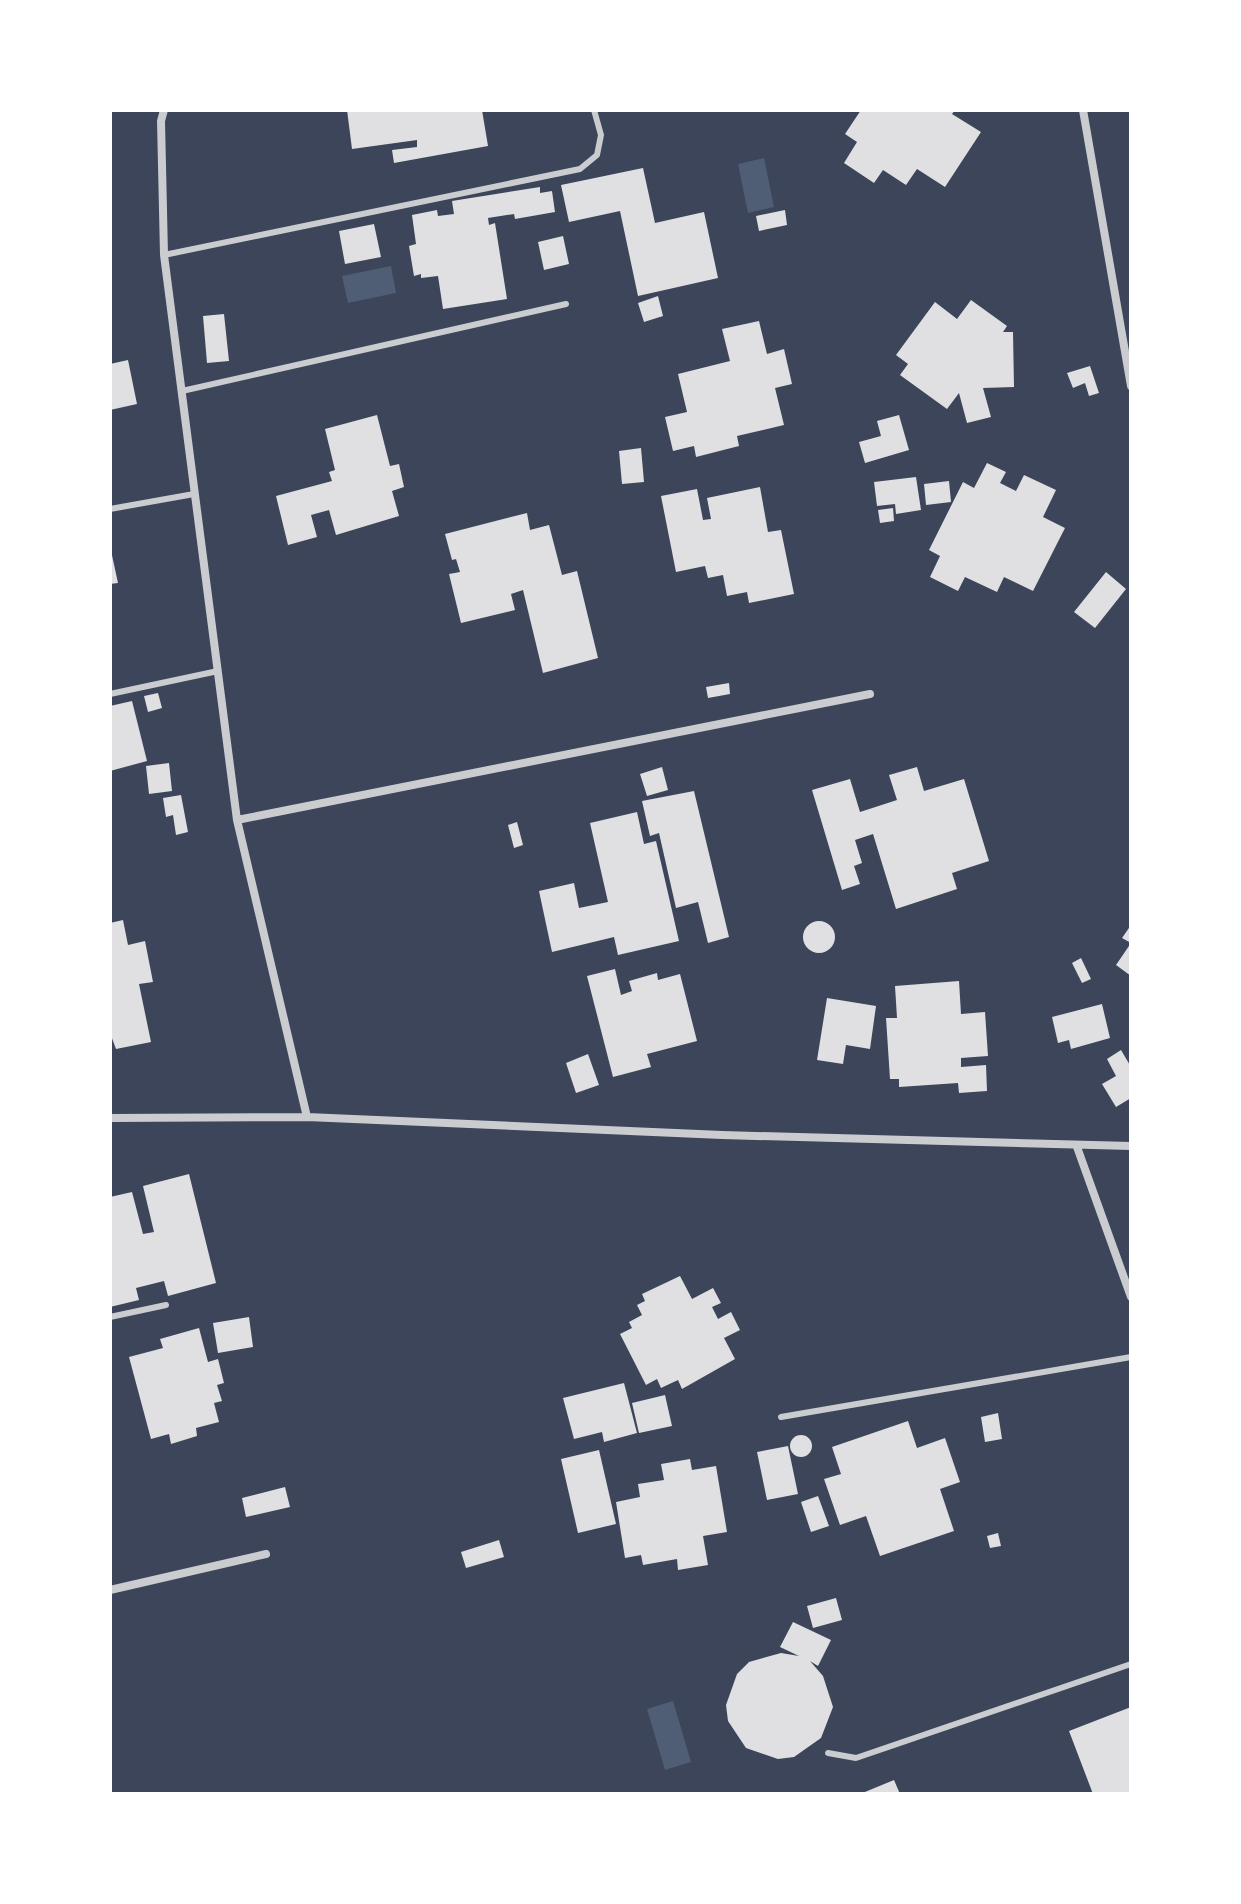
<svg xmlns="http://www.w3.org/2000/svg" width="1241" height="1904" font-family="Lato,sans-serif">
<rect width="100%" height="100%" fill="#2d3142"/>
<path fill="#3c4559" d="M110,110H1131V1794H110Z"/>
<path fill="#4f5d75" d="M764,158L774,207L748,213L738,164Z
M391,266L396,293L348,303L342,276Z
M673,1701L691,1762L665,1770L647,1709Z"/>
<path fill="#e0e0e3" d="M347,110H482L488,146L394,163L392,150L417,147V140L352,149Z
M861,110H955L952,114L981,132L945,187L917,169L906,185L883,170L874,183L844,163L857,142L845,134Z
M643,168L655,223L704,212L718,278L638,296L620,211L569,222L561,185Z
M540,187V193L552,191L555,212L515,219L514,214L488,218L489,225L495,223L507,299L443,309L438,276L421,278V274L414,276L409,246L416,244L412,215L437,210L438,216L454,214L452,201Z
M785,210L787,225L759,231L756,216Z
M374,224L381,257L345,264L339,231Z
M563,236L569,264L544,270L538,242Z
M658,296L663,316L644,322L638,303Z
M971,300L1007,326L1003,332H1013L1014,387L983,388L991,417L967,423L959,393L947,409L900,375L908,364L896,355L935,302L957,319Z
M224,314L229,361L207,363L203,316Z
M759,321L767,354L784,349L792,384L775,388L784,425L737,436L739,446L696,457L694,446L673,451L665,417L687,412L678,374L730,361L722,329Z
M128,360L137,404L110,410V364Z
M1090,366L1099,393L1089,396L1085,383L1073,388L1067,373Z
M377,415L390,466L399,464L404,487L392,491L399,516L336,535L329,510L311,515L317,537L288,545L276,496L332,481L329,472L335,470L325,429Z
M899,415L909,450L865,463L859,442L881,436L877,421Z
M641,448L644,482L622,484L619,451Z
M987,463L1006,472L1000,483L1016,491L1024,475L1056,490L1043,517L1065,528L1033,591L1004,577L997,592L965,577L958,591L930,577L940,556L929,550L963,482L974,488Z
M916,477L921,510L896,514L895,504L877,506L874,482Z
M949,481L951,502L926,505L924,484Z
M760,487L768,532L781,530L794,594L749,603L747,592L727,596L723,575L708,578L705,566L676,572L661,496L697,489L703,520L711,519L707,498Z
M893,508L894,521L880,523L878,510Z
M527,513L530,530L549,525L562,575L577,571L598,658L543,673L523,590L511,594L515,610L461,623L449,574L460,572L456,559L452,560L445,534Z
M110,546L118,583L110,584Z
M1106,572L1126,589L1095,628L1074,612Z
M729,683L730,694L708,698L706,687Z
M158,693L162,708L148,712L144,696Z
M132,701L147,761L110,771V706Z
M169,763L172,791L149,794L146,766Z
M662,767L668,790L647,796L640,774Z
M917,767L924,791L964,779L989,861L952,873L957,889L896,909L873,834L855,840L862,863L854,866L860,884L842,890L812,790L850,779L860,812L897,800L889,775Z
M694,791L729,937L708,943L698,902L676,908L659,833L650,836L642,801Z
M181,795L188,832L176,835L173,815L166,817L163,798Z
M637,812L644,844L656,841L679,941L618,955L614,937L552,952L539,891L574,883L579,908L608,902L590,823Z
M517,822L523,845L514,848L508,825Z
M123,920L128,945L145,941L153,982L139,984L151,1042L116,1049L110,1033V923Z
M803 937a16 16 0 1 1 32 0a16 16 0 1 1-32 0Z
M1131,925V976L1116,965L1131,943L1122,938Z
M1081,958L1091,979L1082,983L1072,963Z
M615,969L621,995L632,991L629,981L657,973L658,980L680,974L697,1041L647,1054L651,1067L613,1077L587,976Z
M959,981L961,1014L985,1012L988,1056L961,1058V1067L986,1065L987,1091L959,1093L958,1083L899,1087V1079H890L886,1018H897L895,986Z
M827,998L876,1006L870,1049L846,1045L843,1064L817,1060Z
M1102,1004L1110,1038L1071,1049L1069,1040L1058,1043L1052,1017Z
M1121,1050L1131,1067V1098L1116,1107L1102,1084L1116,1076L1107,1059Z
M588,1054L599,1085L576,1093L566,1063Z
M189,1174L216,1283L168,1296L164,1281L136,1288L139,1300L110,1307V1197L132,1192L143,1234L154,1232L143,1186Z
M680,1276L692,1299L713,1288L721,1303L712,1307L718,1319L731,1312L740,1330L724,1338L735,1359L682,1389L678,1380L661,1388L657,1379L646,1385L620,1334L632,1328L629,1322L642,1315L637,1305L645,1301L642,1294Z
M249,1317L253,1347L218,1353L213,1323Z
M199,1328L208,1362L218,1359L224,1383L217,1385L222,1401L214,1403L219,1422L196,1428L197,1436L171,1444L169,1434L151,1439L129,1357L163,1348L160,1339Z
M624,1383L637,1433L604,1442L602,1432L574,1439L563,1398Z
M665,1395L672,1426L639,1433L632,1403Z
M998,1413L1002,1439L985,1442L981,1417Z
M908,1421L917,1448L945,1438L960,1482L940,1489L954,1531L880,1556L866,1516L840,1525L824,1479L841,1474L832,1447Z
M790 1446a11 11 0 1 1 22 0a11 11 0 1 1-22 0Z
M788,1446L798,1494L767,1500L757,1452Z
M599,1450L616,1524L578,1533L561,1459Z
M690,1459L692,1470L716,1466L727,1532L703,1536L708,1565L678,1570L677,1559L643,1565L641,1555L625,1558L616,1502L640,1497L638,1484L664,1480L661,1464Z
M285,1487L290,1507L246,1517L242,1498Z
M818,1496L829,1526L811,1532L801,1502Z
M998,1533L1001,1546L990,1548L987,1536Z
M499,1540L504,1557L466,1568L461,1552Z
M836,1598L842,1620L813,1628L807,1606Z
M793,1622L831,1640L818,1666L810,1661L823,1676L833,1707L821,1738L794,1757L778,1759L746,1748L728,1721L726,1705L737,1674L749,1662L781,1653L799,1656L780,1647Z
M1131,1707V1794H1093L1069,1731Z
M894,1780L900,1794H860Z"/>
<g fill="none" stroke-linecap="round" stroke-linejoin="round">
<path stroke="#caccd0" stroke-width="6" d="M164,255L580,169L597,155L601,135L594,110
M182,391L566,304
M110,509L194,494
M110,694L218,671
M110,1317L166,1305
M781,1417L1131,1357
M828,1753L856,1758L1131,1664"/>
<path stroke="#caccd0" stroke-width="8" d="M164,110L161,121L164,255L237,820L307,1117
M1083,110L1131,386
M237,820L870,694
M110,1118L307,1117L722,1135L1131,1146
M1077,1147L1131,1297
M110,1590L266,1554"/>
</g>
<rect width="1241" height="1904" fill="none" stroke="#ffffff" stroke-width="224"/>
</svg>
